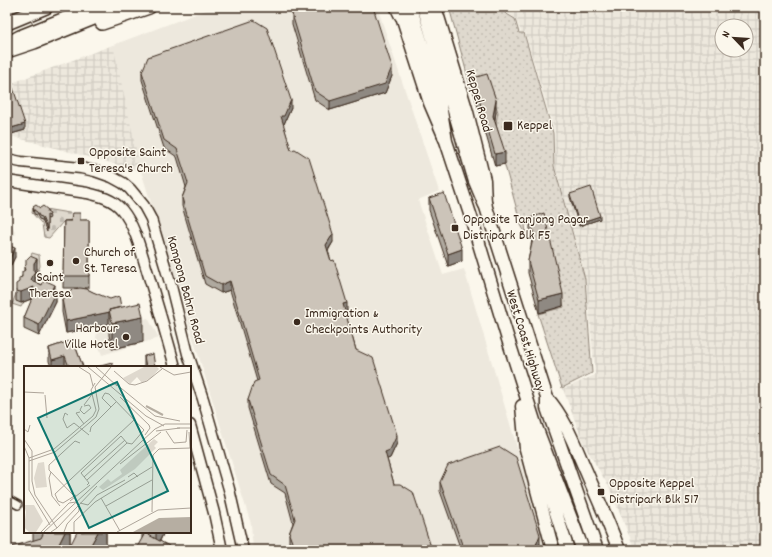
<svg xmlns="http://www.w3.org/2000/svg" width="772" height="557" font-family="Dekko,sans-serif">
<defs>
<pattern id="industrial-grid" width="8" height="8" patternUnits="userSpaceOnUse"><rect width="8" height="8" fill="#ede8dd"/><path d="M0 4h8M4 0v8" fill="none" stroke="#ccc7bd"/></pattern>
<pattern id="grass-dots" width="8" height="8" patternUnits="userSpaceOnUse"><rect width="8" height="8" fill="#dfd9ce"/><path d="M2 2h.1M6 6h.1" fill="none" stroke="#c0bab0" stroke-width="1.8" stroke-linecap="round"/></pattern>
<pattern id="cemetery-stones" width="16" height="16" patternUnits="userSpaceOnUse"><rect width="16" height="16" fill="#dfd9ce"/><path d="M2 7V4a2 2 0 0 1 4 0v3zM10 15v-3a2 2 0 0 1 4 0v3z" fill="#c0bab0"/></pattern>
</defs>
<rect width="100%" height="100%" fill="#fbf7ec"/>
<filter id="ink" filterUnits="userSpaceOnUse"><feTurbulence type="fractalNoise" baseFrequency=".025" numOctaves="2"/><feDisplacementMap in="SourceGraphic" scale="8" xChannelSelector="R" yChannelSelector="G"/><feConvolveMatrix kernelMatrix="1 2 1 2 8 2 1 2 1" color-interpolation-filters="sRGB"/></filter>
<g filter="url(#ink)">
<path fill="#ede8dd" d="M214,7H377L439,191L418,200L443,275L464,269L529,488L547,550H253L251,524L141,171L7,135V85Z
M7,214L16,235L7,234Z
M148,318L159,338L102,355L96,338L97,332Z"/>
<path fill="url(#industrial-grid)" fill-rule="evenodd" d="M506,7H765V550H635L609,487L584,445L563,389L595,375L586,279L555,166V133L525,32H521L516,19L507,12ZM722,26H746V50H722Z
M113,45L141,171L7,135V85Z"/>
<path fill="url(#grass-dots)" stroke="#8d8276" d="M449,7H504L505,13L515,19L519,33H524L553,133L554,166L585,279L592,373L562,388L538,314L564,307L545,220L525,225L526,234L521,225L495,129L498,112L489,85L471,89Z"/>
<path fill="url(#cemetery-stones)" stroke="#8d8276" d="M33,207L75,214L76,219L63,222L49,238L44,237L42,224L32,213Z
M32,253L39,255L40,266L32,287L21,307L12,304Z"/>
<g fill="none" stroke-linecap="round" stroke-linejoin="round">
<g stroke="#3b2a1e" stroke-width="10">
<path id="minor" d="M7,499L18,505"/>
</g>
<g stroke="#3b2a1e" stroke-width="13">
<path id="secondary" d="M7,159L21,162L81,168L95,171L112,177L123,183L130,189L144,206L151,219L171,286L188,354L203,399L229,489L243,550
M7,181L87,193C100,196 113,199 122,210C135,226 140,248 146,267C156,300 166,333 175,367
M190,425L214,513L222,550"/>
</g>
<g stroke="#3b2a1e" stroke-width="15">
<path id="trunk" d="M399,7L430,103L445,138L470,214L506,333L536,427L583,550
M435,7L467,112L484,180L485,204L547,398V408L597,550
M547,398C565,418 575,446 586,471C597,497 609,523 619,550
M522,406L526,449L553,550
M530,432L568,550"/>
</g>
<g stroke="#3b2a1e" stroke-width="16">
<path id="motorway" d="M397,7L401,15
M410,7L439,102L445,138
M424,7L475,180L485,204
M7,23L46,7
M102,23L149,7
M9,43L20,37L95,7
M7,51L34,42L121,7"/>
</g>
<use href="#minor" stroke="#fbf7ec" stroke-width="7"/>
<use href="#secondary" stroke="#fbf7ec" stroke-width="10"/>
<use href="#trunk" stroke="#fbf7ec" stroke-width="12"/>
<use href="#motorway" stroke="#fbf7ec" stroke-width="13"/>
</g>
<path fill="#afa99f" stroke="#3b2a1e" d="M292,14L392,76L385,93L330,110L315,100L292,24Z
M142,72L291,108L284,124H283L291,150L333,242L328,251L347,311L345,312L356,350L397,443L390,458L387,459L394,484L432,550H292L289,542V534L293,523L285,493L271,484L248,408V400L257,381L230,290L221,293L205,284L182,206V198L186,187L177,157L164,148L142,80Z
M473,78L496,112L495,120L505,164L495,166L473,90Z
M7,90L25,130L11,134L7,120Z
M570,194L600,219L579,226L570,197Z
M429,198L462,261L448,266L429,210Z
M33,207L47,212L50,217L49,219L47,218V232L42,220L39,219L37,215L34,214Z
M530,218L563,306L539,313L528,273V261L532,240L530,230Z
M89,220V288H85L121,307L143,342L112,349L109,335V324L66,333L62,312V299H65L78,288H63L64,221Z
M7,245L15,257L8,271H7Z
M24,267L37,270L35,272V282L55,290L56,302L39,336L24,329V318L31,302V299L21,303L16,301V291L24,271Z
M73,340L83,367H51L49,361V348Z
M144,356L155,367H144Z
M440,482L540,544L538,550H461L440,491Z
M33,532H70V545L106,532V550L33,541Z
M142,532H164L160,541L171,550H136L142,539Z"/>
<path fill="#8f8982" stroke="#3b2a1e" d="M392,67V76L385,93L330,110V101Z
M291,100V108L284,124L281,125V116Z
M496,100V112L493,128V116Z
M25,124V130L11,134V128Z
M505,152V164L495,166V154Z
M600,216V219L579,226V223Z
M333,234V242L326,253V245Z
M15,248V257L8,271V262Z
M462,249V261L448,266V254Z
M37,259V270L35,272V282L33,296L31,295V299L21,303V292L31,280L34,263Z
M230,281V290L221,293V285Z
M55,285V293L56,291V302L39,336V325Z
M563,294V306L539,313V300Z
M347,303V311L343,313V304Z
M109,312V324L66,333V321Z
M143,317V342L112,349V323Z
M65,356V367H52V360Z
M397,435V443L390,458L385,460V452Z
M8,479V513L7,514V480Z
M65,532H70V550H56Z
M98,532H106V550H88Z
M156,532H164L156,548Z
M540,535V544L538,550H534Z"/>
<path fill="#ccc4b9" stroke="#3b2a1e" d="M295,7H373L392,67L385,84L330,101L315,91L292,14Z
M254,20L267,28L291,100L284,116H281L291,150L295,149L309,158L333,234L326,245L331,261L334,260L347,303L343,304L356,350L373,358L397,435L390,450L385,452L394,484H400L413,492L432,550H295L289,534L295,519L285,485L271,475L248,400L254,382L259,380L230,281L221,285L205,276L182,198L188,183L177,149L164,140L142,72L148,57Z
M487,74L496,100L493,116L505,152L495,154L473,78Z
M13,88L25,124L11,128L7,113V90Z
M591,187L600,216L579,223L570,194Z
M444,193L462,249L448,254L429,198Z
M36,205L40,208L43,206L48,210L47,212L50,214L49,216L47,215V229L42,217L39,216L37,212L34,210L33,207Z
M72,213H80V220H89V276H63L64,221H71Z
M544,213L563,294L539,300L528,261L534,234L530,218Z
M7,245L15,248L8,262H7Z
M30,256L37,259L34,263V271H35L31,280L42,285L44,280L55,285L53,289L56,291L39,325L24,318L33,296L31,295L34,287L21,292L16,291V284L19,282V278L22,277V272L25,270L24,267L26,265V260Z
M80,288L87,289L93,292L110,299L119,296L121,307L109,310L110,312L66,321L62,299H65L68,294L73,289Z
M140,303L143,317L112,323L109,310Z
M73,340L83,367H69L65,356L52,360L49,348Z
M153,354L155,367H146L144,356Z
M112,363L114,367H97Z
M500,447L516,457L540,535L534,550H464L440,482L448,465Z
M44,532H65L56,550H9L11,547L41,538Z
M77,532H98L88,550H68Z
M145,533L169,546L171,550H139L136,549Z"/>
</g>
<g fill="#3b2a1e" stroke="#fbf7ec" stroke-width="1.5">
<rect x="503" y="121" width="10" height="10" rx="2"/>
<rect x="77" y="157" width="8" height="8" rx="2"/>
<rect x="451" y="224" width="8" height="8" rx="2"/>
<circle cx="76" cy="261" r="4"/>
<circle cx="50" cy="263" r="4"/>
<circle cx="297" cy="322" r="4"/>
<circle cx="126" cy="337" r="4"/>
<rect x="597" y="488" width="8" height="8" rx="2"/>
</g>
<g text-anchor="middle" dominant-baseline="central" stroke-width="3" stroke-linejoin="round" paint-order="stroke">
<g font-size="14" fill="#3b2a1e" stroke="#fbf7ec">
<text transform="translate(478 101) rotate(74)">Keppel Road</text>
<text transform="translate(185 290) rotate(75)">Kampong Bahru Road</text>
<text transform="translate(525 341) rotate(73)">West Coast Highway</text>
</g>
<g font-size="14" fill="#3b2a1e" stroke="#fbf7ec" text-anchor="start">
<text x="517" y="126">Keppel</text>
<text x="89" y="153">Opposite Saint<tspan x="89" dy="16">Teresa's Church</tspan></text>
<text x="463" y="220">Opposite Tanjong Pagar<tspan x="463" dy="16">Distripark Blk F5</tspan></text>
<text x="84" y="253">Church of<tspan x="84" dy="16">St. Teresa</tspan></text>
<text x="50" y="278" text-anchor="middle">Saint<tspan x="50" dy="16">Theresa</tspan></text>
<text x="305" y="314">Immigration &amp;<tspan x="305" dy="16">Checkpoints Authority</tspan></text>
<text x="118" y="329" text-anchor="end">Harbour<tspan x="118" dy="16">Ville Hotel</tspan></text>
<text x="609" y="484">Opposite Keppel<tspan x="609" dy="16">Distripark Blk 517</tspan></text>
</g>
</g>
<g transform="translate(24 366)">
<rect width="167" height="167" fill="#fbf7ec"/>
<path d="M120,1H133L135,3L127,12L118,17L113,11L106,18L99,12ZM130,73L134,76L130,80L132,82L111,103L79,124L75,121L84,113L87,116L98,108L96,104Z" fill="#dfd9ce"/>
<path d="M20,96L23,121L12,122L10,112L14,97ZM0,139H10L19,155L12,166H5L0,161L2,146Z" fill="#dfd9ce"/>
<path d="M167,151V166H109L135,152Z" fill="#b6aea2"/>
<path fill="none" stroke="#b6aea2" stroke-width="2" d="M122,40L139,49"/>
<path fill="none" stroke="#aea59a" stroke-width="1" d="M55,1L66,8L69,20M64,1L122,50L140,60M72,1L93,20M136,1L150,9L167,6M90,5L105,18L111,19L123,15L138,3M92,18L131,50L156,55M0,26L20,27M21,29L23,52M96,31L125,59L126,62L121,69M60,39L69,27M58,40L56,44L60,48L67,42L65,39L60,40M87,41L78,32L81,27L85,28L120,64L108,78L103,77M56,46L52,47L60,58M44,49L41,47L39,53L43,62L50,57L65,69M153,62H167M0,63L4,66L6,59M132,65L156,62M142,65L150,77L162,76L163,64M66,66L67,61L92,36M165,66L166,82M0,73L8,85V115L11,129L33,162L27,166M0,80L5,92V124L26,159M5,92L30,83L69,50L72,44L67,24L71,17M5,95L31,86L72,51L75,43L71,21L87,1M96,98L137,66M27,106L25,112L28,130L36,140M60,111L101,74M104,111L110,107L114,111M63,114L103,77L97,70L57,107L65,117L63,119M52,129L39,137L34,135L31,128L110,54M50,130L25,104V99L51,75L56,77M77,132L96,165M46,135L66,119M56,137L64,139L73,129L101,114M82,140L128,114M128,146L129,89L135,83L167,82M33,162L73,120M17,166L45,137L52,136L55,140V145L43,158L40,166M20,166L131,63L141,58H167M50,166V156L71,136L128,101M93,166L134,144L167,142"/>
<path fill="#0f766e" fill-opacity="0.15" stroke="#0f766e" stroke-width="2" d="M93,16L144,125L65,162L14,52Z"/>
<rect width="167" height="167" fill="none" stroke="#3b2a1e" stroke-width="2"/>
</g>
<rect width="772" height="557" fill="none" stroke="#fbf7ec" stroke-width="24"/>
<rect x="12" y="12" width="748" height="533" fill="none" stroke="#3b2a1e" stroke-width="1.5" filter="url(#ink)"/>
<g transform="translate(734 38) rotate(295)"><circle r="19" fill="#fbf7ec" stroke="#aea59a"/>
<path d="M0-3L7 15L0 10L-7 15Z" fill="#3b2a1e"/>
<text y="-6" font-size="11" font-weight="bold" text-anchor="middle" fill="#3b2a1e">N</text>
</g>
</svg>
